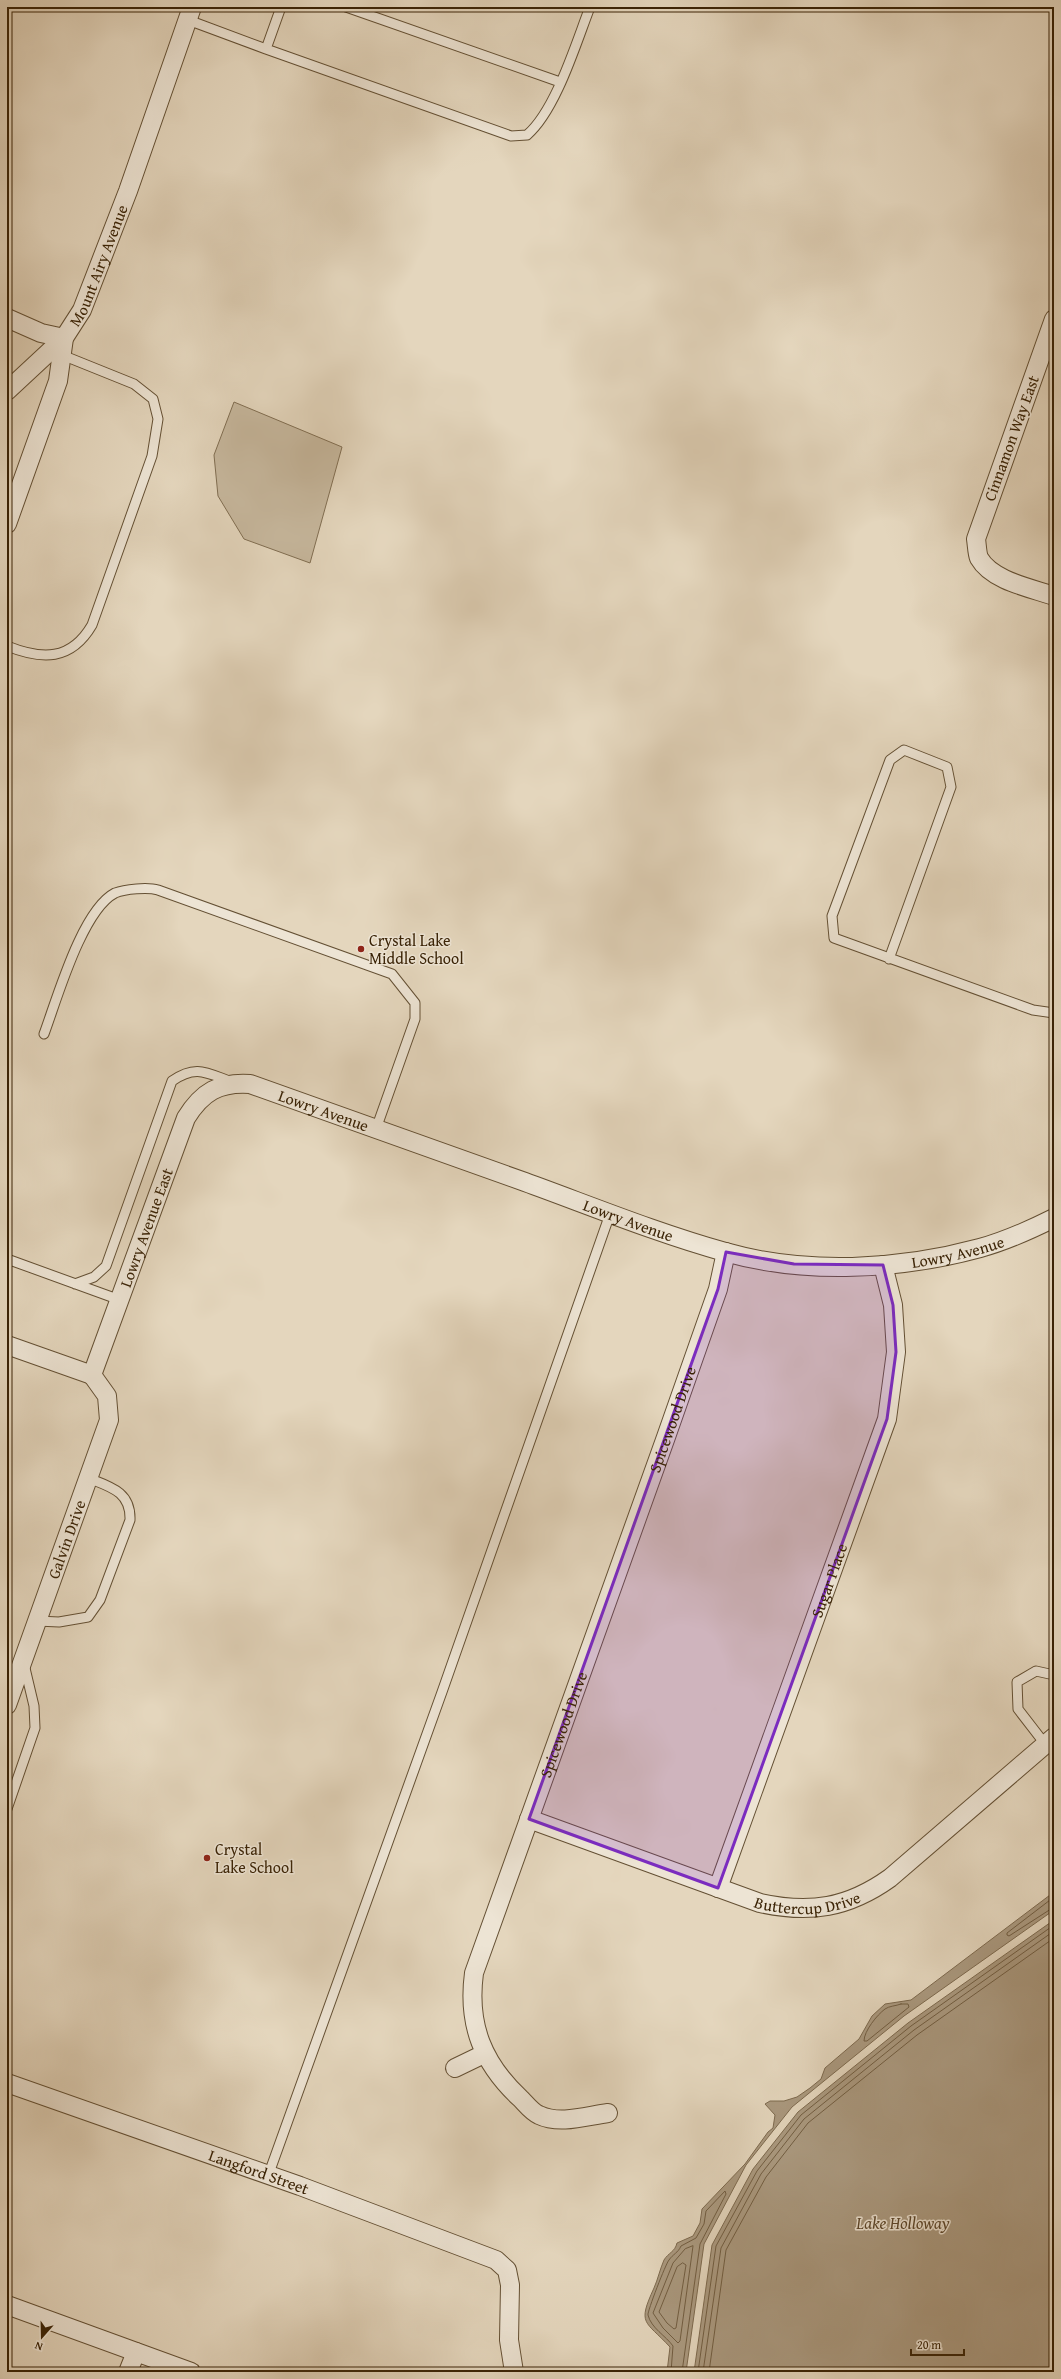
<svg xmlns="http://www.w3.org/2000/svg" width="1061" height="2379" font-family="'Gentium Book Plus',serif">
<rect width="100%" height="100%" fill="#e4d6bd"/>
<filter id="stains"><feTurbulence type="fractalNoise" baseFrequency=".005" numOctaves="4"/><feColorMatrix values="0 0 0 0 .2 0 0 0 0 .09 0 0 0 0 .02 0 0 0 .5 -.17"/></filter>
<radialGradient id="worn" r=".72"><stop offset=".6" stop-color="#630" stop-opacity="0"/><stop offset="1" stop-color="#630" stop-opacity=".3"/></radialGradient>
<path fill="#c7b89e" stroke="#806e52" d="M234,402L342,447L310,563L244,539L218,496L214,455Z"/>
<path fill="#aa997f" stroke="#7d6a4f" d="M1054,1892V1910L904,2016L792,2107L746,2165L704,2244L686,2372H667L670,2347C645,2320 637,2325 654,2288C658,2279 660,2269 664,2260C668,2253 675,2252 677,2243L693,2236L700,2223L702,2209L745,2164L768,2132L773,2128L775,2115L765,2104L770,2101H784L797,2097L810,2088L821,2079L825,2068L859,2039L872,2016L885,2004L911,2000Z
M1054,1920V2372H694L712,2245L753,2169L798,2112L908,2023Z"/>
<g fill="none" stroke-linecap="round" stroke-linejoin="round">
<path stroke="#725e42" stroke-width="1" d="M1054,1897L1007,1933V1935L1009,1936L1054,1907
M901,2004H908L909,2007L867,2041H864C864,2031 877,2015 885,2009C889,2006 896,2006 901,2004Z
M693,2246L680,2341L678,2343L663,2328L653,2313L673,2263L685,2249Z
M683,2263L686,2265L676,2328L674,2329L667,2323L659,2312L677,2267Z
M671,2372L673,2346C666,2336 651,2328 648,2315C647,2312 666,2263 669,2260C673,2254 678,2253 681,2246L696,2238L704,2224L706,2211L725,2191L726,2194L700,2244L682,2372
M698,2372L716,2246L757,2171L801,2115L911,2026L1054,1925
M703,2372L721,2248L761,2174L804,2119L914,2030L1054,1931
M709,2372L726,2250L766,2177L808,2123L917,2035L1054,1938"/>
<g stroke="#645034" stroke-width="11">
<path id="lane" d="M346,7L560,82
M188,20L266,49L281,7
M266,49L511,136L527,135C556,110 576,43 590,7
M7,646C42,660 71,661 92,625L152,456L158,419L153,399L134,384L62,355
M889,959L951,787L947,767L904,750L890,760L832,916L834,938L1033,1010L1054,1013
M44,1034C57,999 82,910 115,893C125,889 148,887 158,890L392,974L415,1003V1019L376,1129
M7,1259L120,1300
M75,1284L94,1277L106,1266L172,1081C196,1064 207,1073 232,1082
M37,1621L59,1622L88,1617L100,1600L130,1520C131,1492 111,1487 88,1478
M1045,1744L1018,1709L1017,1682L1036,1671L1054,1675
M7,1809L35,1728L34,1706L24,1664
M268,2176L442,1692L610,1214"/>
</g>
<g stroke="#645034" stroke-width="20">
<g id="street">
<path d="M7,318L41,333L64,338"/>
<path d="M1054,319L976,539C977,545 977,553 979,558C992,581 1031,588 1054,596"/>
<path d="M7,391L64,338"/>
<path id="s1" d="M7,524L58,381L64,338L82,310L128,191L192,7"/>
<path d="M7,1345L92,1375"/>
<path id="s2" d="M92,1375L186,1118C202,1092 219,1082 250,1084C342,1117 434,1149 525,1182C591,1206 657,1233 725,1252C806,1275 899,1270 980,1248C1006,1241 1030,1230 1054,1218"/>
<path id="s3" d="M7,1705L109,1420L107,1396L92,1375"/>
<path id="s4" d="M529,1819L760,1903C810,1914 848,1908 890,1878L1054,1737"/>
<path id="s5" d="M718,1888L887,1419L896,1352L893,1305L883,1265"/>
<path d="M455,2068L484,2054"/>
<path id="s6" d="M7,2083L300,2186L496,2260L507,2270L510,2285L509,2340L514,2372"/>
<path id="s7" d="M608,2113C586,2116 560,2125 539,2115C532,2112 526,2104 521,2099C483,2064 467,2025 474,1973L666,1437L718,1289L726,1252"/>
<path d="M7,2305L191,2372"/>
<path d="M128,2372L136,2352"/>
</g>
</g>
<use href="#lane" stroke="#ede4d4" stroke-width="9"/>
<use href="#street" stroke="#ede4d4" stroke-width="18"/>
</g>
<path fill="#7b2cbf" fill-opacity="0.2" stroke="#7b2cbf" stroke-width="3" stroke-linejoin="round" d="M726,1252L794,1264L883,1265L893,1305L896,1352L887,1419L718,1888L529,1819L718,1289Z"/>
<g fill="#8f2418" stroke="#ede4d4" stroke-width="1.5">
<circle cx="361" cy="949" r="4"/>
<circle cx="207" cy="1858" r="4"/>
</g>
<g text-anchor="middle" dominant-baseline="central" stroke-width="3" stroke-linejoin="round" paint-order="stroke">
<g font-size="16" fill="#3a2306" stroke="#ede4d4">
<text stroke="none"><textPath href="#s1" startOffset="276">Mount Airy Avenue</textPath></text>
<text transform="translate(1011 438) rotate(-70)">Cinnamon Way East</text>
<text stroke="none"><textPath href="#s2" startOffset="429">Lowry Avenue</textPath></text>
<text stroke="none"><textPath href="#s2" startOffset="753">Lowry Avenue</textPath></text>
<text stroke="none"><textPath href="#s2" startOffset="157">Lowry Avenue East</textPath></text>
<text stroke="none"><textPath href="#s2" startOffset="1090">Lowry Avenue</textPath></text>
<text stroke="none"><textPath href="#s7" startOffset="823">Spicewood Drive</textPath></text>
<text stroke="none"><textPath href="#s3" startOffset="176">Galvin Drive</textPath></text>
<text stroke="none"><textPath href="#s5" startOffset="327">Sugar Place</textPath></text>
<text stroke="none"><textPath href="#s7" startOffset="499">Spicewood Drive</textPath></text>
<text stroke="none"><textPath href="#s4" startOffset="294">Buttercup Drive</textPath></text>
<text stroke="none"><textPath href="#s6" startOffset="267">Langford Street</textPath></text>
</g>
<g font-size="16" fill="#3a2306" stroke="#ede4d4" text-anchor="start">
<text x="369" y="940">Crystal Lake<tspan x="369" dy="18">Middle School</tspan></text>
<text x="215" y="1849">Crystal<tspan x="215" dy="18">Lake School</tspan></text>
</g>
<g font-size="17" font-style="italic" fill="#5c462a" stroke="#ede4d4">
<text x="903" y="2222">Lake Holloway</text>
</g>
</g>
<rect width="1061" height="2379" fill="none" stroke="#e4d6bd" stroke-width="24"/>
<rect x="8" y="8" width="1045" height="2363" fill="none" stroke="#3a2306" stroke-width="2"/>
<rect x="12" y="12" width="1037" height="2355" fill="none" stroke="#3a2306"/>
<g transform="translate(42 2337) rotate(200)" stroke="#ede4d4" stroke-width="3" paint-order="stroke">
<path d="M0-3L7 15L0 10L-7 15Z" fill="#3a2306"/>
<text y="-6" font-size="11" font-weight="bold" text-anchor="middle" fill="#3a2306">N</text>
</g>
<path d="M911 2349v6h53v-6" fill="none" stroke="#3a2306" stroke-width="2"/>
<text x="917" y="2349" font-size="12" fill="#3a2306" stroke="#ede4d4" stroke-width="3" paint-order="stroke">20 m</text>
<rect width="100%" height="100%" filter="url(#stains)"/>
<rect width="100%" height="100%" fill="url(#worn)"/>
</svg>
